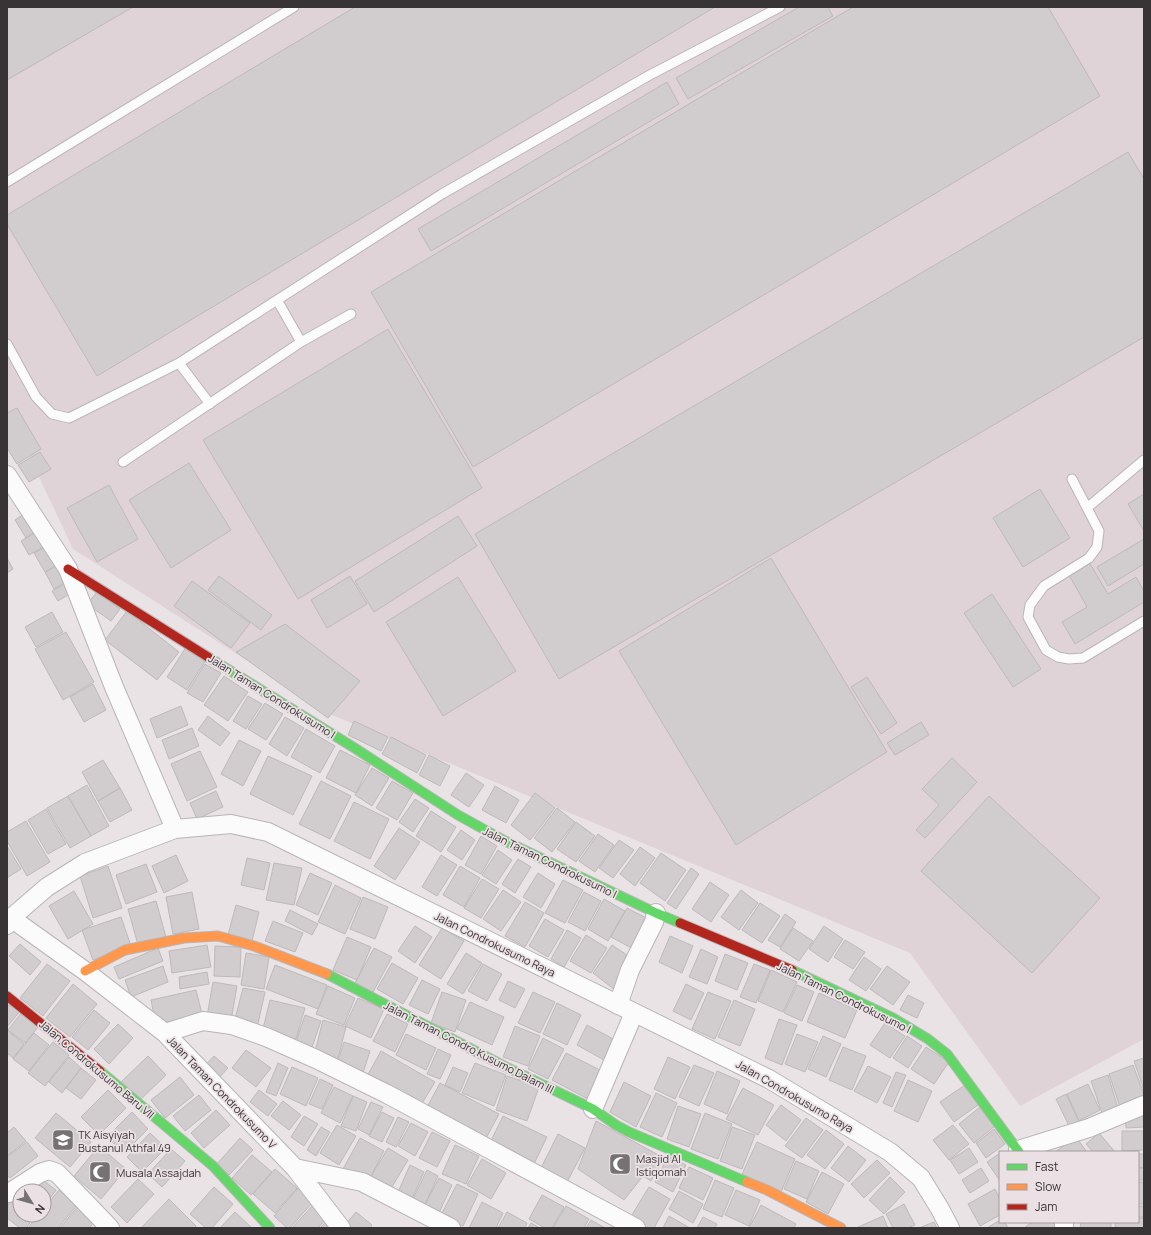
<svg xmlns="http://www.w3.org/2000/svg" width="1151" height="1235" font-family="Manrope,sans-serif">
<rect width="100%" height="100%" fill="#e9e3e5"/>
<path fill="#e0d3d7" d="M7,7H1144V1039L1020,1106L910,953L332,715L73,549L7,409Z"/>
<path fill="#d1ccce" stroke="#beb9bb" d="M7,7H133L7,80Z
M355,7H715L97,376L7,224V215Z
M799,7H828L833,16L688,99L676,78Z
M853,7H1048L1100,96L473,467L371,292Z
M667,82L679,104L431,251L418,229Z
M1128,152L1144,179V337L559,679L475,534Z
M388,329L482,488L298,599L203,440Z
M17,408L41,449L17,464L7,448V413Z
M40,452L51,469L29,482L18,465Z
M189,463L231,530L171,568L129,500Z
M109,485L138,539L97,562L67,508Z
M1040,489L1070,538L1023,567L993,518Z
M1144,494V531L1128,504Z
M28,511L40,529L26,538L15,520Z
M458,516L477,546L374,612L355,581Z
M40,529L49,544L29,555L21,541Z
M1144,539V564L1108,586L1097,567Z
M49,545L60,564L45,572L34,553Z
M7,558L13,569L7,573Z
M771,558L887,752L736,845L619,651Z
M1089,562L1108,594L1136,577L1144,591V602L1075,644L1062,622L1087,607L1069,575Z
M59,564L69,580L54,589L45,572Z
M219,576L272,615L261,630L208,590Z
M350,576L367,604L327,628L311,600Z
M458,577L516,671L443,716L386,622Z
M192,581L250,623L231,648L174,606Z
M66,583L71,593L58,601L52,591Z
M97,592L120,609L111,621L87,604Z
M992,594L1041,669L1013,687L964,613Z
M127,611L179,652L157,680L105,640Z
M52,612L63,632L36,647L25,627Z
M285,624L360,681L328,718L236,652Z
M66,632L94,682L63,700L35,649Z
M186,647L206,660L187,690L167,677Z
M205,664L221,673L203,702L187,693Z
M224,676L248,692L228,721L204,705Z
M867,677L897,723L881,734L851,687Z
M93,684L106,710L84,722L70,697Z
M248,696L262,704L246,729L233,721Z
M265,703L283,714L266,740L248,729Z
M181,706L188,725L157,738L150,719Z
M208,716L230,733L220,746L198,730Z
M285,717L304,728L287,756L269,744Z
M354,721L388,737L381,751L348,735Z
M921,722L929,735L895,755L887,743Z
M192,728L199,746L169,759L162,740Z
M306,729L335,746L320,773L291,757Z
M391,737L426,755L417,773L382,754Z
M239,740L261,751L243,786L221,774Z
M340,750L370,765L356,793L326,778Z
M200,751L217,787L187,801L171,764Z
M429,755L450,766L440,786L419,775Z
M268,756L312,776L293,815L250,794Z
M952,758L977,782L925,838L916,830L939,805L922,789Z
M103,760L120,788L98,801L82,772Z
M372,768L389,778L372,806L355,795Z
M466,773L484,785L469,807L451,795Z
M321,781L351,796L330,839L299,824Z
M392,781L413,793L397,820L376,808Z
M87,785L109,826L91,836L68,796Z
M495,786L519,800L506,823L482,810Z
M120,788L132,810L110,822L98,801Z
M216,791L223,807L197,819L190,803Z
M535,793L555,808L530,840L511,825Z
M68,796L91,836L70,848L47,808Z
M989,796L1100,898L1032,973L921,871Z
M415,799L429,808L413,832L399,822Z
M354,802L389,819L370,859L334,841Z
M557,808L575,822L552,852L534,838Z
M46,809L66,844L48,854L28,820Z
M431,811L456,827L441,852L416,836Z
M26,821L50,862L27,876L7,841V832Z
M576,822L595,836L576,862L557,849Z
M399,828L420,842L395,880L374,866Z
M461,830L475,840L462,860L447,850Z
M598,834L614,845L595,872L579,861Z
M481,836L497,846L481,874L465,865Z
M619,840L634,850L613,878L599,868Z
M7,846L21,869L7,878Z
M640,847L655,858L635,886L620,874Z
M498,850L512,860L496,884L482,875Z
M661,853L686,870L665,901L640,883Z
M176,855L188,881L164,893L152,866Z
M441,855L457,865L437,896L422,887Z
M247,858L270,863L264,890L241,885Z
M518,859L531,867L515,893L502,884Z
M274,863L302,868L294,905L266,900Z
M146,864L157,892L126,904L116,875Z
M108,866L122,908L93,918L80,876Z
M460,866L480,878L464,907L443,895Z
M691,868L699,874L676,909L667,903Z
M310,873L332,883L318,915L296,905Z
M538,873L555,884L541,908L523,897Z
M482,879L499,889L481,918L464,908Z
M563,880L583,890L565,923L545,913Z
M710,882L729,895L711,922L692,909Z
M335,885L361,898L345,934L318,922Z
M503,890L521,902L501,931L483,919Z
M741,890L758,903L739,930L721,917Z
M74,891L93,924L68,939L49,906Z
M192,892L199,929L173,934L166,897Z
M584,892L601,901L585,931L568,922Z
M363,897L388,907L375,939L350,929Z
M604,899L625,911L608,941L588,929Z
M156,901L166,937L138,945L128,909Z
M525,902L544,913L525,947L505,936Z
M760,903L780,916L762,943L742,930Z
M236,905L259,912L252,941L228,935Z
M627,908L652,921L637,951L611,937Z
M290,910L318,924L312,935L285,921Z
M785,914L796,922L780,947L768,940Z
M121,917L131,946L93,960L82,930Z
M545,919L564,930L548,957L529,946Z
M273,921L303,933L295,952L265,941Z
M415,926L432,937L415,963L398,951Z
M824,926L843,939L828,962L809,949Z
M442,928L464,941L441,979L419,965Z
M793,928L813,941L799,961L780,949Z
M567,930L581,938L564,967L551,959Z
M586,935L607,948L591,973L570,961Z
M670,936L693,946L682,973L659,962Z
M347,937L371,947L357,980L333,970Z
M845,940L865,952L853,969L834,957Z
M20,944L41,962L30,975L9,956Z
M207,945L211,967L172,973L169,951Z
M612,945L633,959L615,990L593,973Z
M215,946L241,947L240,977L214,976Z
M158,948L163,961L119,979L114,967Z
M374,948L392,957L373,992L355,983Z
M701,949L718,957L707,984L689,977Z
M246,953L269,957L264,989L241,985Z
M466,953L482,963L463,994L447,984Z
M725,954L748,963L737,990L715,981Z
M864,957L881,969L866,991L849,980Z
M392,963L418,978L403,1004L377,989Z
M47,964L70,981L43,1016L20,998Z
M483,964L502,974L487,1001L468,991Z
M754,964L770,970L756,1003L740,997Z
M275,965L327,985L318,1009L266,989Z
M163,966L168,982L131,997L125,980Z
M887,966L910,982L893,1005L870,989Z
M771,970L797,982L783,1012L758,1001Z
M207,972L209,984L180,989L179,977Z
M422,980L440,989L428,1014L409,1005Z
M508,981L525,989L515,1008L499,1000Z
M213,982L237,986L231,1021L207,1016Z
M73,984L97,1004L70,1037L46,1018Z
M686,984L704,993L691,1020L673,1011Z
M797,985L814,992L802,1021L784,1013Z
M328,986L355,998L344,1025L316,1014Z
M243,988L265,992L257,1028L234,1023Z
M196,990L202,1014L156,1025L151,1000Z
M442,992L466,1000L455,1032L431,1023Z
M533,992L555,1002L540,1033L518,1023Z
M708,992L731,1001L715,1039L692,1029Z
M819,993L857,1010L845,1038L807,1022Z
M908,995L924,1003L917,1018L900,1010Z
M358,998L384,1009L371,1038L345,1026Z
M270,1000L305,1008L296,1039L262,1033Z
M734,1000L755,1009L740,1046L718,1037Z
M470,1002L504,1017L492,1045L457,1029Z
M557,1003L581,1015L567,1045L543,1034Z
M7,1005L21,1010L7,1027Z
M94,1010L110,1023L88,1050L72,1037Z
M22,1012L39,1026L25,1043L8,1030Z
M387,1014L408,1024L395,1052L373,1041Z
M305,1015L321,1021L310,1053L294,1048Z
M779,1019L797,1025L782,1065L765,1058Z
M323,1020L346,1027L337,1062L314,1056Z
M885,1023L905,1036L890,1058L870,1045Z
M118,1024L133,1038L109,1064L94,1049Z
M587,1025L617,1041L606,1061L577,1045Z
M515,1026L540,1036L528,1066L503,1057Z
M7,1030L24,1044L13,1058L7,1053Z
M34,1033L49,1045L29,1071L13,1059Z
M406,1034L436,1048L426,1070L396,1055Z
M797,1034L818,1042L805,1072L785,1064Z
M823,1036L841,1044L826,1077L808,1069Z
M907,1036L922,1046L908,1068L893,1058Z
M543,1038L564,1049L548,1079L528,1069Z
M53,1042L69,1055L45,1086L28,1073Z
M344,1042L370,1051L362,1076L336,1067Z
M843,1047L866,1056L852,1090L829,1080Z
M926,1047L949,1062L934,1084L911,1069Z
M438,1049L451,1055L440,1079L427,1074Z
M246,1050L271,1068L256,1087L232,1068Z
M381,1051L435,1082L418,1110L365,1080Z
M566,1053L602,1071L588,1099L552,1080Z
M148,1056L166,1075L138,1102L120,1083Z
M214,1056L228,1068L217,1080L203,1068Z
M69,1057L81,1068L62,1093L49,1082Z
M668,1057L690,1067L675,1099L654,1089Z
M1144,1058V1090L1134,1061Z
M278,1063L288,1068L276,1096L266,1092Z
M475,1063L506,1075L494,1106L462,1093Z
M694,1065L714,1073L699,1106L679,1097Z
M1133,1065L1144,1094V1099L1120,1107L1109,1074Z
M868,1066L891,1077L877,1103L854,1091Z
M292,1067L318,1078L306,1106L280,1094Z
M453,1067L468,1073L460,1092L445,1085Z
M81,1068L96,1080L81,1099L66,1088Z
M717,1071L740,1081L727,1114L704,1104Z
M896,1072L906,1075L892,1107L883,1103Z
M1108,1075L1118,1108L1102,1113L1091,1081Z
M507,1076L539,1087L527,1121L496,1110Z
M180,1077L194,1095L165,1118L151,1100Z
M320,1079L333,1085L322,1109L309,1104Z
M908,1080L932,1091L918,1122L894,1111Z
M624,1082L651,1096L636,1127L610,1112Z
M440,1083L499,1114L483,1144L424,1113Z
M1088,1084L1100,1110L1079,1121L1067,1094Z
M965,1085L978,1105L954,1122L940,1102Z
M334,1087L353,1096L340,1123L321,1113Z
M743,1088L774,1105L758,1135L726,1119Z
M108,1090L126,1108L99,1135L81,1117Z
M259,1090L277,1104L268,1116L250,1102Z
M656,1093L677,1103L662,1137L640,1127Z
M1066,1094L1081,1126L1071,1130L1056,1099Z
M199,1095L211,1110L185,1131L173,1116Z
M353,1096L367,1102L356,1131L341,1126Z
M283,1101L301,1115L289,1130L271,1116Z
M371,1102L383,1107L369,1135L358,1129Z
M781,1105L801,1120L786,1141L766,1125Z
M678,1106L701,1114L689,1147L667,1139Z
M980,1107L995,1126L974,1143L959,1124Z
M216,1110L230,1125L204,1148L191,1133Z
M132,1112L148,1129L124,1153L107,1137Z
M382,1112L394,1118L382,1142L369,1136Z
M56,1113L91,1142L70,1167L35,1138Z
M705,1113L732,1124L718,1159L691,1149Z
M1143,1115L1144,1127L1126,1128L1125,1116Z
M304,1116L318,1124L304,1146L291,1137Z
M503,1116L547,1137L532,1168L488,1147Z
M398,1117L409,1122L396,1147L386,1142Z
M806,1118L823,1130L802,1158L785,1146Z
M596,1121L664,1158L651,1181L643,1176L624,1200L578,1169Z
M411,1123L428,1132L415,1156L398,1146Z
M337,1125L356,1136L339,1165L320,1153Z
M953,1125L969,1144L949,1160L933,1140Z
M14,1127L26,1141L7,1156V1133Z
M321,1127L330,1132L316,1156L307,1150Z
M732,1127L755,1135L742,1169L720,1161Z
M994,1129L1005,1144L986,1158L976,1143Z
M826,1130L844,1144L825,1169L807,1155Z
M1122,1131H1144V1150L1122,1151Z
M432,1132L450,1141L437,1167L419,1158Z
M150,1133L166,1148L142,1172L127,1157Z
M1099,1133L1115,1152H1093L1086,1144Z
M558,1134L585,1148L567,1182L541,1168Z
M1076,1137L1087,1152H1055Z
M240,1138L253,1150L229,1175L217,1164Z
M360,1138L384,1151L368,1182L343,1169Z
M27,1142L38,1156L10,1178L7,1175V1157Z
M757,1142L795,1159L781,1192L742,1174Z
M455,1145L479,1156L466,1184L442,1174Z
M99,1146L126,1169L101,1199L74,1176Z
M848,1146L866,1160L849,1182L831,1168Z
M388,1148L408,1160L389,1192L369,1180Z
M969,1148L978,1162L959,1174L950,1160Z
M171,1149L185,1161L162,1187L148,1174Z
M1000,1153V1181L987,1162Z
M1138,1154H1144V1168L1138,1167Z
M252,1155L272,1172L251,1195L232,1178Z
M668,1156L686,1165L673,1192L655,1182Z
M482,1159L506,1173L491,1199L467,1185Z
M877,1160L890,1173L864,1198L851,1184Z
M796,1161L819,1171L807,1199L784,1189Z
M410,1165L424,1172L409,1205L395,1199Z
M689,1167L713,1178L703,1200L679,1188Z
M981,1168L989,1181L970,1193L962,1180Z
M1138,1168H1144V1180H1138Z
M275,1169L297,1188L275,1213L253,1194Z
M427,1170L438,1176L422,1211L410,1205Z
M822,1172L844,1184L828,1214L806,1202Z
M890,1177L905,1192L884,1214L869,1200Z
M40,1178L56,1190L46,1204L44,1203V1191H30Z
M439,1178L452,1185L437,1217L422,1210Z
M138,1179L154,1194L127,1223L111,1207Z
M715,1180L734,1188L722,1217L703,1209Z
M1138,1182H1144V1204H1138Z
M457,1184L478,1194L463,1226L441,1215Z
M21,1187L20,1215H36L26,1228H20L7,1218V1206Z
M214,1187L233,1204L212,1228H206L190,1214Z
M649,1187L670,1199L654,1228H647L630,1218Z
M298,1188L313,1202L290,1228H287L274,1216Z
M995,1189L1000,1199V1215L980,1226L968,1204Z
M59,1190L77,1205L58,1228H28L38,1215H44V1208Z
M736,1190L760,1200L749,1226L725,1215Z
M679,1191L703,1204L693,1223L669,1209Z
M542,1195L564,1207L552,1228H545L529,1219Z
M169,1199L196,1226L194,1228H141Z
M482,1202L503,1213L496,1228H469Z
M904,1204L915,1225L908,1228H893L886,1214Z
M313,1205L327,1218L318,1228H292Z
M761,1205L796,1224L794,1228H749Z
M78,1206L96,1220L89,1228H60Z
M566,1206L589,1219L584,1228H553Z
M1138,1206H1144V1217H1138Z
M235,1212L252,1228H220Z
M356,1212L372,1225L370,1228H349L345,1225Z
M507,1212L527,1223L525,1228H498Z
M669,1216L690,1228H663Z
M883,1216L888,1228H856Z
M703,1217L717,1224L715,1228H697Z
M1138,1218H1144V1228H1115V1222H1138Z
M328,1220L336,1228H320Z
M591,1220L605,1228H586Z
M1000,1220V1222H1005L1008,1228H987Z
M934,1222L937,1228H919Z
M1032,1222H1057L1061,1228H1024Z
M1081,1222H1111V1228H1080Z
M531,1223L540,1228H528Z"/>
<g fill="none" stroke-linecap="round" stroke-linejoin="round">
<g stroke="#b9b5b6" stroke-width="11">
<path id="lane" d="M7,182L294,7
M277,300L301,342
M7,344L36,397L52,414L69,418L179,363L442,194L648,76L780,7
M179,363L210,404
M123,462L301,342L351,314
M1072,479L1099,531L1097,547L1089,558L1044,586L1030,605L1028,617L1046,650L1058,657L1069,659L1083,658L1144,621
M1087,508L1144,460"/>
</g>
<g stroke="#b9b5b6" stroke-width="20">
<path id="street" d="M7,475L68,569L114,687L175,829
M11,918L85,971L165,1033L295,1168L341,1228
M7,925L11,918L47,887L85,863L175,829L231,824L268,832L769,1079L890,1152L921,1178L940,1209L950,1228
M618,1005L630,970L654,922L656,913
M165,1033L203,1021L232,1025L266,1037L316,1059L387,1094L636,1228
M593,1109L634,1013
M1018,1150L1089,1128L1144,1105
M295,1168L362,1182L451,1228
M7,1193H9L40,1173L49,1170L57,1173L110,1228
M1064,1222V1228"/>
</g>
<g stroke="#b9b5b6" stroke-width="11">
<path id="fast" d="M208,657L353,747L458,815L505,841L656,913L680,923
M792,970L893,1018L928,1039L947,1054L1019,1152
M327,974L506,1067L593,1109L616,1125L629,1132L747,1182
M100,1071L213,1166L270,1228"/>
</g>
<g stroke="#b9b5b6" stroke-width="11">
<path id="slow" d="M85,971L125,950L184,938L218,936L254,946L327,974
M747,1182L767,1190L841,1228"/>
</g>
<g stroke="#b9b5b6" stroke-width="11">
<path id="jam" d="M68,569L208,657
M680,923L792,970
M7,996L100,1071"/>
</g>
<use href="#lane" stroke="#fcfbfb" stroke-width="9"/>
<use href="#street" stroke="#fcfbfb" stroke-width="18"/>
<use href="#fast" stroke="#63d668" stroke-width="9"/>
<use href="#slow" stroke="#ff974d" stroke-width="9"/>
<use href="#jam" stroke="#b3261e" stroke-width="9"/>
</g>
<defs>
<g id="school-square" transform="scale(1.15)"><rect x="-9" y="-9" width="18" height="18" rx="4" fill="#767173" stroke="#ebe1e4"/><path d="M0-5L7-2L0 1L-7-2ZM-4 1L0 2.5L4 1V4Q0 6-4 4Z" fill="#fff"/></g>
<g id="mosque-square" transform="scale(1.15)"><rect x="-9" y="-9" width="18" height="18" rx="4" fill="#767173" stroke="#ebe1e4"/><path d="M3.5-4.9A6 6 0 1 0 3.5 4.9A5 5 0 1 1 3.5-4.9Z" fill="#fff"/></g>
</defs>
<g fill-rule="evenodd">
<use href="#school-square" x="63" y="1140"/>
<use href="#mosque-square" x="620" y="1164"/>
<use href="#mosque-square" x="100" y="1172"/>
</g>
<g text-anchor="middle" dominant-baseline="central" stroke-width="3.5" stroke-linejoin="round" paint-order="stroke">
<g font-size="11" fill="#383435" stroke="#ebe1e4">
<text transform="translate(272 696) rotate(32)">Jalan Taman Condrokusumo I</text>
<text transform="translate(550 862) rotate(26)">Jalan Taman Condrokusumo I</text>
<text transform="translate(495 944) rotate(26)">Jalan Condrokusumo Raya</text>
<text transform="translate(844 997) rotate(26)">Jalan Taman Condrokusumo I</text>
<text transform="translate(469 1047) rotate(27)">Jalan Taman Condro Kusumo Dalam III</text>
<text transform="translate(97 1069) rotate(40)">Jalan Condrokusumo Baru VII</text>
<text transform="translate(222 1092) rotate(46)">Jalan Taman Condrokusumo V</text>
<text transform="translate(795 1096) rotate(30)">Jalan Condrokusumo Raya</text>
</g>
<g font-size="11" fill="#383435" stroke="#ebe1e4" text-anchor="start">
<text x="78" y="1134">TK Aisyiyah<tspan x="78" dy="13">Bustanul Athfal 49</tspan></text>
<text x="636" y="1158">Masjid Al<tspan x="636" dy="13">Istiqomah</tspan></text>
<text x="116" y="1172">Musala Assajdah</text>
</g>
</g>
<rect width="1151" height="1235" fill="none" stroke="#383435" stroke-width="16"/>
<rect x="999" y="1151" width="140" height="72" fill="#ebe1e4" stroke="#a39c9e"/>
<rect x="1007" y="1164" width="20" height="6" fill="#63d668" stroke="#a39c9e"/>
<text x="1035" y="1171" font-size="12" fill="#383435">Fast</text>
<rect x="1007" y="1184" width="20" height="6" fill="#ff974d" stroke="#a39c9e"/>
<text x="1035" y="1191" font-size="12" fill="#383435">Slow</text>
<rect x="1007" y="1204" width="20" height="6" fill="#b3261e" stroke="#a39c9e"/>
<text x="1035" y="1211" font-size="12" fill="#383435">Jam</text>
<g transform="translate(32 1203) rotate(127)"><circle r="19" fill="#ebe1e4" stroke="#a39c9e"/>
<path d="M0-3L7 15L0 10L-7 15Z" fill="#767173"/>
<text y="-6" font-size="11" font-weight="bold" text-anchor="middle" fill="#383435">N</text>
</g>
</svg>
